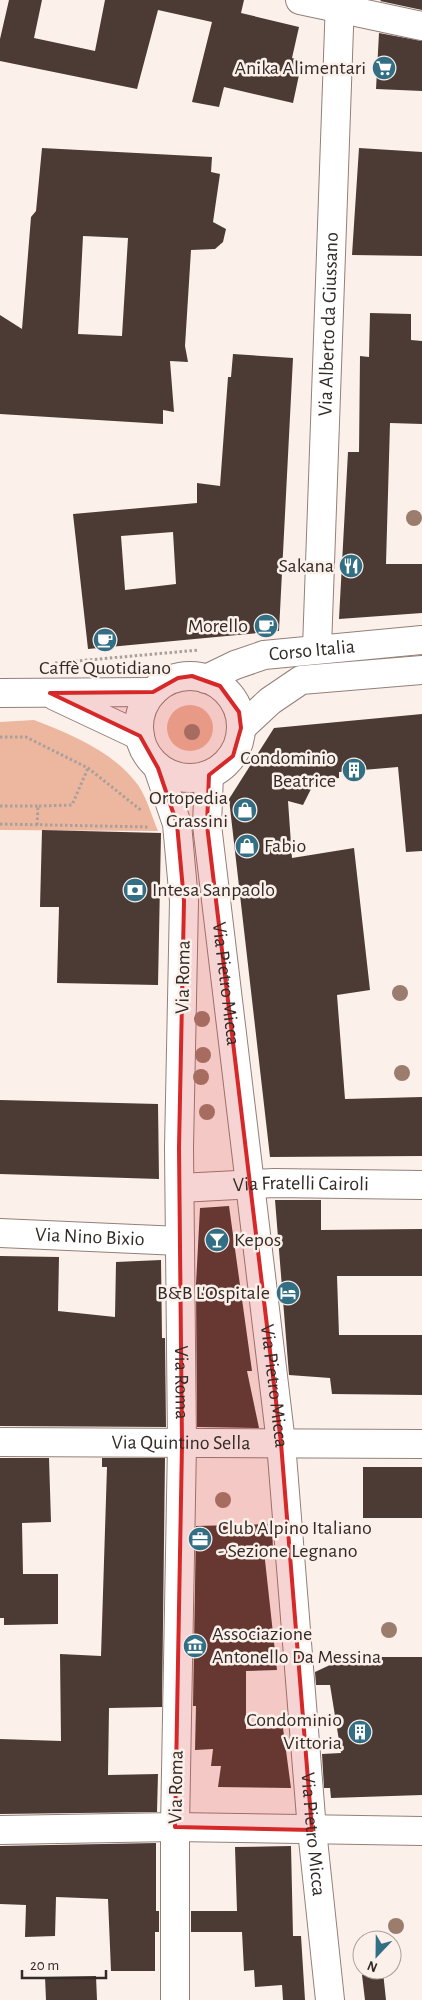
<svg xmlns="http://www.w3.org/2000/svg" width="422" height="2000" font-family="'Alegreya Sans',sans-serif">
<rect width="100%" height="100%" fill="#fcf0eb"/>
<path fill="#edb79f" d="M167 728a23 23 0 1 1 46 0a23 23 0 1 1-46 0Z
M34,720C72,735 113,751 138,785C147,798 152,817 158,831L0,830V722Z"/>
<path fill="#4b3b34" fill-rule="evenodd" d="M9,0H42L34,38L95,51L105,0H244L241,13L299,27L292,58L302,61L293,103L224,87L219,107L192,102L212,22L158,10L137,89L0,61V39Z
M381,0H422V10L380,1Z
M379,33L422,41V91L376,89Z
M42,148L212,157L211,172L220,174L213,222L226,229L223,242L215,249L191,250L185,346L188,362L170,361L174,412L163,410V424L0,414V315L22,329L31,217L36,211ZM83,236L128,238L122,336L78,334Z
M359,148L422,152V256L352,255Z
M370,313L411,314V340L422,341V424L390,423L386,564H422V613L339,619L348,452H359L360,356L369,357Z
M233,354L293,358L279,631L88,649L73,514L197,503V483L220,486L228,377H231ZM173,532L176,584L125,590L121,536Z
M422,714V851L406,852L398,767L339,772V778L315,781L303,805L288,801L292,858L354,848L370,990L337,995L345,1099L422,1097V1156L270,1157L229,799L274,728Z
M42,830L161,833L158,985L57,983L59,907H40Z
M0,1100L158,1104L159,1179L0,1174Z
M275,1200H321V1230L422,1229V1276H337L339,1335H422V1395L332,1394L330,1378L289,1375Z
M229,1206L252,1371H247L259,1428L197,1427L196,1284L200,1208Z
M0,1256L59,1257L58,1311L115,1317L116,1262L161,1260L162,1338H165L166,1427L0,1426Z
M0,1458H49L51,1522L22,1523L23,1574H58V1624L4,1625V1618H0Z
M102,1458H165L162,1707L109,1708L108,1775L158,1774L157,1812L0,1814V1739L61,1741L60,1654L101,1656L107,1467H102Z
M363,1467H422V1518H363Z
M272,1524L273,1551H264L277,1670L246,1671V1729L283,1728L291,1788L218,1787L221,1766H211L213,1749L195,1750L196,1706H193L196,1526Z
M347,1657H422V1795L331,1798L330,1788H324L322,1754L341,1753L330,1685H316L315,1672Z
M156,1843V1911H159V1932H155V1971H111L108,1899L56,1897L55,1936L25,1937L26,1905L0,1904V1846Z
M291,1846L293,1936H301L305,2000H283L282,1985L255,1987L254,1970L244,1971L242,1932H191V1911H237L235,1847Z
M383,1972L386,2000H365L362,1975Z
M96,1976L97,2000H46L45,1977Z"/>
<g fill="none" stroke-linecap="round" stroke-linejoin="round">
<g stroke="#928078" stroke-width="30">
<g id="minor">
<path d="M300,0L422,26"/>
<path id="s1" d="M317,648L340,0"/>
<circle cx="190" cy="727" r="51"/>
<path id="s2" d="M206,679L235,665L264,655L422,640"/>
<path d="M0,693L153,692"/>
<path d="M55,696L140,736"/>
<path d="M241,728L270,701L301,680L422,670"/>
<path id="s3" d="M158,768L177,824L184,901L179,1148L182,1444L175,1827V2000"/>
<path id="s4" d="M209,775L207,825L281,1443L312,1830L330,2000"/>
<path id="s5" d="M180,1188L274,1183L422,1185"/>
<path id="s6" d="M0,1233L180,1241"/>
<path id="s7" d="M0,1442L422,1444"/>
<path d="M0,1830L175,1827L422,1831"/>
</g>
</g>
<path stroke="#aaa09b" stroke-width="3" stroke-dasharray="2.5 2.5" stroke-linecap="butt" d="M55,663L199,650
M0,737H26L88,768L142,811
M0,806H38
M0,824L150,827
M37,825L38,806L72,805L88,768"/>
<use href="#minor" stroke="#fff" stroke-width="28"/>
</g>
<g fill="#9b7d6e">
<circle cx="414" cy="518" r="8"/>
<circle cx="192" cy="732" r="8"/>
<circle cx="400" cy="993" r="8"/>
<circle cx="202" cy="1019" r="8"/>
<circle cx="203" cy="1055" r="8"/>
<circle cx="402" cy="1073" r="8"/>
<circle cx="201" cy="1077" r="8"/>
<circle cx="207" cy="1112" r="8"/>
<circle cx="223" cy="1500" r="8"/>
<circle cx="389" cy="1630" r="8"/>
<circle cx="396" cy="1926" r="8"/>
</g>
<path fill="#d62828" fill-opacity="0.2" stroke="#d62828" stroke-width="4" stroke-linejoin="round" d="M192,676L220,686L239,712L241,728L233,756L209,775L207,825L281,1443L312,1830L175,1827L182,1444L179,1148L184,901L177,824L158,768L140,736L50,693L153,692L178,678Z"/>
<defs>
<g id="supermarket-disc" transform="scale(1.25)"><circle r="9.5" fill="#326f85" stroke="#fcf0eb"/><path d="M-6-5.5h2.5l.6 2H6L4.5 2H-2.5L-4.4-4H-6ZM-1.5 3.2a1.3 1.3 0 1 0 .1 0ZM3 3.2a1.3 1.3 0 1 0 .1 0Z" fill="#fff"/></g>
<g id="restaurant-disc" transform="scale(1.25)"><circle r="9.5" fill="#326f85" stroke="#fcf0eb"/><path d="M-5-6h1v4h1v-4h1v4h1v-4h1v5L-1.5 .5V6h-2V.5L-5-1ZM5-6V6H3V1.5H1.5Q1.5-4 5-6Z" fill="#fff"/></g>
<g id="cafe-disc" transform="scale(1.25)"><circle r="9.5" fill="#326f85" stroke="#fcf0eb"/><path d="M-5.5-4.5H6V0H3Q3 3.5 0 3.5H-2.5Q-5.5 3.5-5.5 0ZM3-3.2v2h1.7v-2ZM-6 4.5H4V6H-6Z" fill="#fff"/></g>
<g id="building-disc" transform="scale(1.25)"><circle r="9.5" fill="#326f85" stroke="#fcf0eb"/><path d="M-4-6H4V6H1V3H-1V6H-4ZM-2.5-4.3h1.7v1.8h-1.7ZM.8-4.3h1.7v1.8H.8ZM-2.5-1h1.7V.8h-1.7ZM.8-1h1.7V.8H.8Z" fill="#fff"/></g>
<g id="shop-disc" transform="scale(1.25)"><circle r="9.5" fill="#326f85" stroke="#fcf0eb"/><path d="M-5-2.5h2.3a2.7 3.5 0 0 1 5.4 0H5L5.5 6h-11ZM-1.5-2.5h3a1.5 2.3 0 0 0-3 0Z" fill="#fff"/></g>
<g id="bank-disc" transform="scale(1.25)"><circle r="9.5" fill="#326f85" stroke="#fcf0eb"/><path d="M-6-4H6V4H-6ZM0-2.3a2.3 2.3 0 1 0 0 4.6a2.3 2.3 0 1 0 0-4.6Z" fill="#fff"/></g>
<g id="bar-disc" transform="scale(1.25)"><circle r="9.5" fill="#326f85" stroke="#fcf0eb"/><path d="M-6-5H6L.8 .8V4.5H3.5V6h-7V4.5H-.8V.8Z" fill="#fff"/></g>
<g id="hotel-disc" transform="scale(1.25)"><circle r="9.5" fill="#326f85" stroke="#fcf0eb"/><path d="M-6-4.5h1.5V1H6V5H4.5V3h-9V5H-6ZM-4 0a1.8 1.8 0 1 1 3.6 0ZM.5 0V-2.5h3Q6-2.5 6 0Z" fill="#fff"/></g>
<g id="office-disc" transform="scale(1.25)"><circle r="9.5" fill="#326f85" stroke="#fcf0eb"/><path d="M-6-3h4V-5.5h4V-3h4V5H-6ZM-1-4.5V-3h2v-1.5ZM-6 0V1H6V0Z" fill="#fff"/></g>
<g id="museum-disc" transform="scale(1.25)"><circle r="9.5" fill="#326f85" stroke="#fcf0eb"/><path d="M0-6L6-3V-2H-6V-3ZM-5-1h2V3h-2ZM-1-1h2V3h-2ZM3-1h2V3H3ZM-6 4H6V6H-6Z" fill="#fff"/></g>
</defs>
<g fill-rule="evenodd">
<use href="#supermarket-disc" x="384" y="68"/>
<use href="#restaurant-disc" x="351" y="566"/>
<use href="#cafe-disc" x="266" y="626"/>
<use href="#cafe-disc" x="105" y="640"/>
<use href="#building-disc" x="354" y="770"/>
<use href="#shop-disc" x="245" y="810"/>
<use href="#shop-disc" x="247" y="846"/>
<use href="#bank-disc" x="135" y="890"/>
<use href="#bar-disc" x="217" y="1240"/>
<use href="#hotel-disc" x="288" y="1293"/>
<use href="#office-disc" x="200" y="1539"/>
<use href="#museum-disc" x="195" y="1646"/>
<use href="#building-disc" x="360" y="1732"/>
</g>
<g text-anchor="middle" dominant-baseline="central" stroke-width="5" stroke-linejoin="round" paint-order="stroke">
<g font-size="20" fill="#322b27" stroke="#fcf0eb" text-anchor="end">
<text x="366" y="68">Anika Alimentari</text>
<text x="334" y="566">Sakana</text>
<text x="248" y="626">Morello</text>
<text x="105" y="668" text-anchor="middle">Caffè Quotidiano</text>
<text x="336" y="758">Condominio<tspan x="336" dy="23">Beatrice</tspan></text>
<text x="228" y="798">Ortopedia<tspan x="228" dy="23">Grassini</tspan></text>
<text x="264" y="846" text-anchor="start">Fabio</text>
<text x="152" y="890" text-anchor="start">Intesa Sanpaolo</text>
<text x="234" y="1240" text-anchor="start">Kepos</text>
<text x="270" y="1293">B&amp;B L'Ospitale</text>
<text x="218" y="1528" text-anchor="start">Club Alpino Italiano<tspan x="218" dy="23">- Sezione Legnano</tspan></text>
<text x="212" y="1634" text-anchor="start">Associazione<tspan x="212" dy="23">Antonello Da Messina</tspan></text>
<text x="342" y="1720">Condominio<tspan x="342" dy="23">Vittoria</tspan></text>
</g>
<g font-size="20" fill="#322b27" stroke="#fcf0eb">
<text stroke="none"><textPath href="#s1" startOffset="324">Via Alberto da Giussano</textPath></text>
<text stroke="none"><textPath href="#s2" startOffset="111">Corso Italia</textPath></text>
<text transform="translate(183 977) rotate(-89)">Via Roma</text>
<text stroke="none"><textPath href="#s4" startOffset="210">Via Pietro Micca</textPath></text>
<text stroke="none"><textPath href="#s5" startOffset="121">Via Fratelli Cairoli</textPath></text>
<text stroke="none"><textPath href="#s6" startOffset="90">Via Nino Bixio</textPath></text>
<text stroke="none"><textPath href="#s3" startOffset="618">Via Roma</textPath></text>
<text stroke="none"><textPath href="#s4" startOffset="615">Via Pietro Micca</textPath></text>
<text stroke="none"><textPath href="#s7" startOffset="181">Via Quintino Sella</textPath></text>
<text transform="translate(176 1787) rotate(-89)">Via Roma</text>
<text stroke="none"><textPath href="#s4" startOffset="1065">Via Pietro Micca</textPath></text>
</g>
</g>
<g transform="translate(377 1955) rotate(202)"><circle r="24" fill="#fcf0eb" stroke="#aba19d"/>
<path d="M0-4L9 19L0 12L-9 19Z" fill="#326f85"/>
<text y="-8" font-size="14" font-weight="bold" text-anchor="middle" fill="#322b27">N</text>
</g>
<path d="M22 1970v8h84v-8" fill="none" stroke="#322b27" stroke-width="2.5"/>
<text x="30" y="1970" font-size="15" fill="#322b27" stroke="#fcf0eb" stroke-width="4" paint-order="stroke">20 m</text>
</svg>
